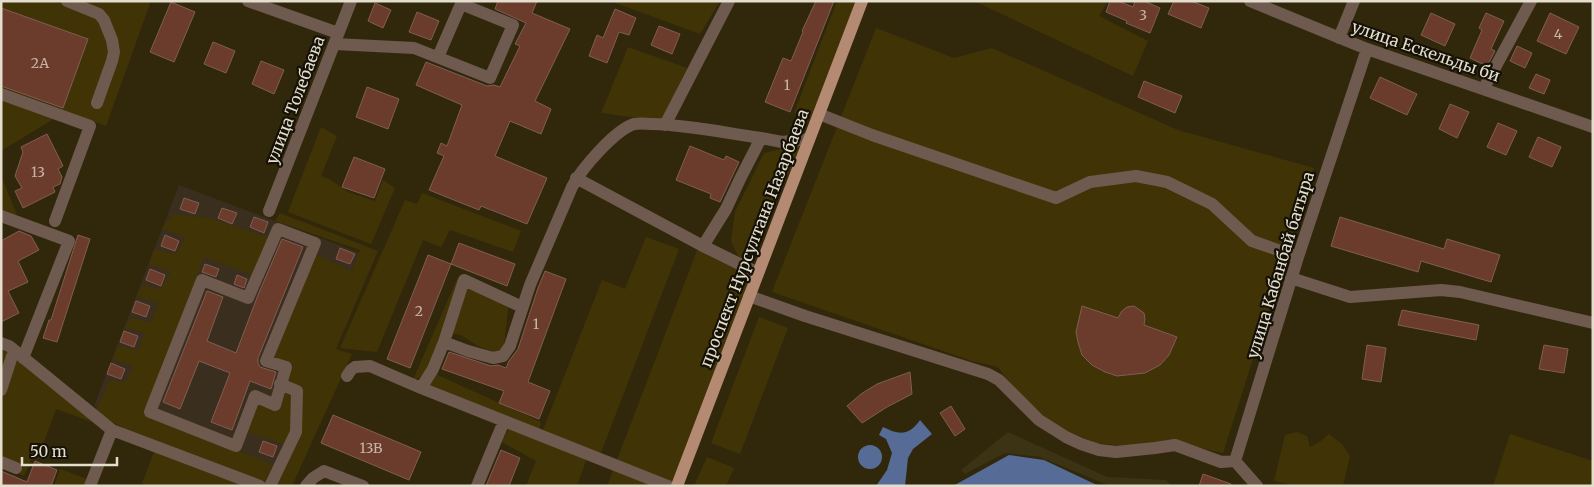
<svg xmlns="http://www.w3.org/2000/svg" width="1594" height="487" font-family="Merriweather,serif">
<rect width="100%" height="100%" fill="#31280b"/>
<path fill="#3a2e1f" d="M179,185L371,257L285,481L94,406Z"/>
<path fill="#403306" d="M1,1H151L106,126L1,87Z
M610,1H720L700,34Z
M837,1H857L812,117L794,113Z
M974,1H1108L1099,16L1148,41L1133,76Z
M876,28L954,58L992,48L1178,130L1314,168L1223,453L1174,442L1131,447L1096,443L1056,426L1020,396L998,367L972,361L772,292Z
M628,47L687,68L661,121L601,113Z
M1,95L60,115L1,151Z
M321,127L337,136L321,176L331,180L348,192L375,201L383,180L395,188L371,244L288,212Z
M804,144L742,265L731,241L735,212L764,153Z
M1,176L17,215L1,210Z
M422,193L521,231L513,252L450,230L441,247L423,240L377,352L340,348L405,200L417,204Z
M280,213L378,251L336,349L352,354L292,486H276L294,450L301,391L286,384L293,365L272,358L315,254L352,271L360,250L275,221Z
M173,214L210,218L270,238L255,276L204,257L147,415L273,464L265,482L132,433L95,412L110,379L124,383L134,366L113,360L117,346L138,350L145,333L124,327L133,317L150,323L159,303L136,296L144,285L160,289L171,271L149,265L154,249L176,254L185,238L162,228Z
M646,237L679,249L599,458L541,435L602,280L625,289Z
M698,248L758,273L677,486H607Z
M457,279L493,292L509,301L503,356L476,345L461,335L443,332L433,369L412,382Z
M759,317L788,328L740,454L711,443Z
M1,349L16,357L100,425L56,409L39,456L34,453L24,476L1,466Z
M431,372L541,422L539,430L427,389Z
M285,389L294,393L292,432L285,445L245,431L258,401L276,409Z
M508,429L587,458L577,486H526L536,461L502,442Z
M1297,432L1307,436L1310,447L1321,441L1329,434L1342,444L1350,456L1343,486H1295L1274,481L1285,435Z
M1510,434L1593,461V486H1493Z
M154,452L243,486H149L142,483Z
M707,457L734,468L726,486H694Z
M60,469L87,479L85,486H54Z"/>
<path fill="#3b3313" d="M1008,432L1107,477L1166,480L1172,486H1110L1040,457L1005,453L965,474L961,470Z"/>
<path fill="#566b95" d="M920,420L932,434L913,449L908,458L905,486H876L887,470L892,453L886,439L879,435L883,427C899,435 909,436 920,420Z
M858 457a12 12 0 1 1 24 0a12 12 0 1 1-24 0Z
M1009,455L1044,460L1099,486H953Z"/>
<path fill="#6b3b2c" stroke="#7f5e54" d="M498,1H537L532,13L570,29L535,101L551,109L541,134L510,121L495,156L547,178L527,224L481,206L479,210L429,190L444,156L437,153L441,143L447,146L462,105L416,85L426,62L487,86L494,85L500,87L520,46L515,44L526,23L495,9Z
M816,1H834L790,112L765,102L783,58L791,61L803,32L802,31Z
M1110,1H1118L1133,7L1135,1H1144L1160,8L1150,33L1126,23L1127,21L1106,12Z
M1174,1H1191L1209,8L1201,28L1168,14Z
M171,2L195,12L174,62L150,52Z
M375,3L391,10L383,28L368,21Z
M1,8L88,39L63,108L1,86Z
M615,9L636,18L629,35L619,32L607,63L589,56L597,35L603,38Z
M417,12L439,21L431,40L409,32Z
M1431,13L1455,24L1445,46L1421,35Z
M1486,13L1504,21L1491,49L1495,51L1487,66L1470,58L1482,30L1479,28Z
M1550,13L1579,27L1566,54L1537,41Z
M659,26L680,34L672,54L651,45Z
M213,42L235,51L226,73L204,64Z
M1517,46L1532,53L1525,68L1510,61Z
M261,61L284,70L274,94L252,84Z
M1536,74L1550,80L1544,94L1529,88Z
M1380,77L1417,94L1407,115L1370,98Z
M1144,81L1182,96L1175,113L1138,97Z
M367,87L399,99L388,129L356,117Z
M1450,104L1469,112L1457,138L1439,129Z
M1498,123L1517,131L1506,155L1487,147Z
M47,134L63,166L58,169L62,177L60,184L53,187L55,192L23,208L15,191L22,188L15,176L23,152L21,147Z
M1538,137L1561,147L1552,167L1529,157Z
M690,146L724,160L726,156L739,162L720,202L710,198L711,194L676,180Z
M354,157L385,169L374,198L342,187Z
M184,198L199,203L195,214L180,209Z
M222,208L237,213L232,224L218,218Z
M254,217L268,222L264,233L250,227Z
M1340,217L1444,249L1447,239L1500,255L1491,282L1421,261L1418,272L1331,246Z
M19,231L31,236L39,250L18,261L28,282L8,291L19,313L1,322V241Z
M78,235L90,239L57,342L43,338L49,320H51Z
M165,235L179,241L175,251L161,246Z
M282,239L303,247L258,358V363L260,367L276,372L271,389L250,381L232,430L211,422L230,373L199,361L180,409L163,402L207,291L223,297L207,341L236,353L258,295Z
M459,243L515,264L507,286L451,264Z
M340,248L355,254L350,264L336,259Z
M428,255L451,264L410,368L387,359Z
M205,264L219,269L216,277L202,272Z
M150,269L165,275L161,286L146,280Z
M545,271L566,279L528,382L550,391L539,419L499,403L504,391L442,369L449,352L491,366L498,365L506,368L509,361L518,349L538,288Z
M237,275L247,279L244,288L234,284Z
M136,301L150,306L146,317L132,312Z
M1082,306L1118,318L1122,311L1127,307L1134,306L1144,313L1145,319L1144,325L1177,337L1169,355L1160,365L1145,373L1117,376L1105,372L1092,365L1082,355L1078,342L1076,332Z
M1402,310L1479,325L1476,340L1398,325Z
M124,331L138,336L134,347L120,342Z
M1367,345L1386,348L1381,382L1362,379Z
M1544,345L1568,349L1564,373L1539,369Z
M111,363L125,369L121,379L107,374Z
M910,372L912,394L887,407L862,423L847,406L861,394L877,384Z
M951,406L965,429L955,436L940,413Z
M333,415L421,452L409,480L321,443Z
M263,441L277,446L273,457L259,452Z
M501,450L520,458L509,486H486Z
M35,461L57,470L51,486H1V471L27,482Z
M1203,474L1231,484V486H1199Z"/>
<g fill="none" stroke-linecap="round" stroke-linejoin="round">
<path stroke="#6f5a4f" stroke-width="12" d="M67,1L99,14L104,20L112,40L114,52L112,61L97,103
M248,1L338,33
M1250,1L1367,49L1593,127
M1339,38L1354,1
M335,44L414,48L490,78L513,25L461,4L438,57
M1484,88L1531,1
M1,94L90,126L55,221
M819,114L872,135L1056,198L1090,182L1136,176L1167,182L1212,204L1252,241L1298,257
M665,125L729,1
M576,178L703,246
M269,211L351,1
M1,216L69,241L23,358
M278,229L315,243L266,361L286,367L275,405L255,396L236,446L150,412L202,280L248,298Z
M758,273L703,246L726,209L740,179L761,138L782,142L809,139
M1291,278L1350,297L1441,290L1460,292L1593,323
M749,296L805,316L988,374L999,380L1039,420L1066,437L1081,444L1099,450L1116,452L1155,448L1175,445L1221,462L1235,461
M444,342L464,280L522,307
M1,343L9,346L112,430L260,486
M347,376L351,370L355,367L370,366L421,388L668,486
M421,388L433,369L444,342L468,351L493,358L503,356L510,346L530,285L572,187C581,169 615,130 634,124C640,123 647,124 653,124C689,125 726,133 761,138
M1,390L14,350
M1,462L16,468
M90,486L112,430
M270,486L296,432L297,391L280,384
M306,486L313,478L324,471L363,486
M477,486L504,421
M1257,486L1235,461L1298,257L1367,49"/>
<path stroke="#b48a73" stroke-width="12" d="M677,486L862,1"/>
</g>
<g text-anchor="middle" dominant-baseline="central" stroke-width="4.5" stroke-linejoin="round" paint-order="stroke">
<g font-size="14" fill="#c5b5a6">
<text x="1143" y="15">3</text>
<text x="1558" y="34">4</text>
<text x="40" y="63">2А</text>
<text x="787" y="85">1</text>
<text x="38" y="172">13</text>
<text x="419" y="311">2</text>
<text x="536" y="324">1</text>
<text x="371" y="448">13В</text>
</g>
<g font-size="16" fill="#e3dece" stroke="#151106">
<text transform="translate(1426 51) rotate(19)">улица Ескельды би</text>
<text transform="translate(295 100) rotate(-69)">улица Толебаева</text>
<text transform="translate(754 238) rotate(-69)">проспект Нурсултана Назарбаева</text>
<text transform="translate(1280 265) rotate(-73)">улица Кабанбай батыра</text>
</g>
</g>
<rect width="1594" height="487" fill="none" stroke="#e3dece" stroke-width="5"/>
<path d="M22 457v8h95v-8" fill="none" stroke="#e3dece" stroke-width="2.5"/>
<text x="30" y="457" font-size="15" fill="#e3dece" stroke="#151106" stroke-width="4" paint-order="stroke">50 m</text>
</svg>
